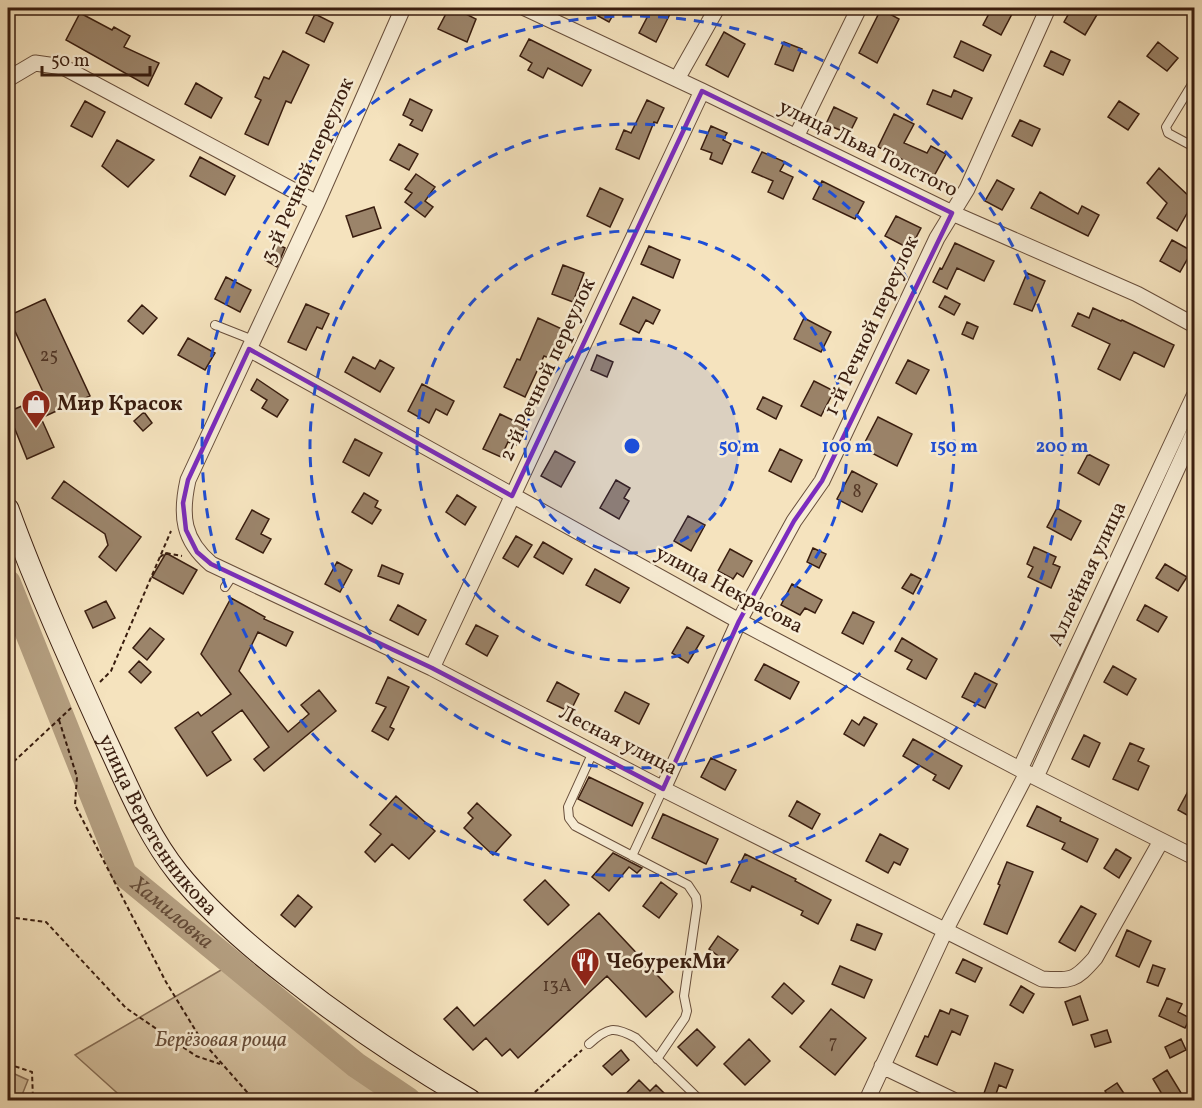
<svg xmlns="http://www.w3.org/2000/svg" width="1202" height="1108" font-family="Vollkorn,serif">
<rect width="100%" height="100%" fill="#f5e3be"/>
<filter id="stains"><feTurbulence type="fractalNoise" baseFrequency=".00333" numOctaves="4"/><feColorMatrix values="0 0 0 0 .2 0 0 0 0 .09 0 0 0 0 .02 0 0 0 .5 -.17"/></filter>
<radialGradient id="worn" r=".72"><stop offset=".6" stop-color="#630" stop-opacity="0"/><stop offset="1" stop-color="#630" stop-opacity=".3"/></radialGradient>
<path fill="#d5c1a0" stroke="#876f58" stroke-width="1.5" d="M228,966L401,1100H125L75,1055Z
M8,1071L28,1080L20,1100H8Z"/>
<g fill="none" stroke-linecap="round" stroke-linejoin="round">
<path stroke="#b5a082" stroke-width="26" id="s1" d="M8,583L124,874L356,1065L408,1100"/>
</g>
<path fill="#9b846a" stroke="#391d0f" stroke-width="1.5" d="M449,8H454L476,19L467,42L438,29Z
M603,8H617L609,22L598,16Z
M652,8H656L670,14L656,42L639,33Z
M992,8H1001L1012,14L1001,35L983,25Z
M1072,8H1089L1098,13L1085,35L1064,22Z
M881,9L899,19L877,63L859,53Z
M80,13L112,30L114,27L130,36L124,47L159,63L148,86L66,40Z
M315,14L333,23L324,42L306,33Z
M724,32L745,44L728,77L706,65Z
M529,39L591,70L582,86L548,68L543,78L528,70L532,63L520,56Z
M961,41L991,55L983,71L954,57Z
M784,42L802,49L793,71L775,64Z
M1158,42L1178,58L1167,71L1147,56Z
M283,51L309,65L291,103L286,101L268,145L245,134L261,100L255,97L264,77L269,79Z
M1051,51L1070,60L1063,75L1044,66Z
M196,83L222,98L211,118L185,104Z
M933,90L951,97L954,90L972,98L962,119L927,104Z
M410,99L432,110L422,131L410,125L413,120L403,115Z
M647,100L664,108L657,123L654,122L639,159L616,149L624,130L631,133Z
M85,101L105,112L92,137L71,126Z
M1119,101L1139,114L1128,130L1108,117Z
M834,107L857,118L849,134L826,124Z
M894,114L914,124L904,143L927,153L931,146L946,154L934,176L878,147Z
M1020,120L1040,129L1032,146L1012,136Z
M711,126L727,133L723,140L731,144L722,164L710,159L712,153L701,149Z
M117,140L154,160L128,187L102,166Z
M399,144L418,154L409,170L390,160Z
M762,152L785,162L780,171L793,177L783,199L768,192L773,181L752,172Z
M200,157L235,176L225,195L190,176Z
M1159,168L1194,201L1177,231L1157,218L1167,203L1147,183Z
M416,174L435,187L425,201L433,207L425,217L405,202L412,193L405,189Z
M997,180L1014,189L1002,210L985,201Z
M822,181L864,202L855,219L813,199Z
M600,188L623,199L610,227L587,216Z
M1040,192L1078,214L1082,206L1099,215L1088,236L1031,208Z
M374,207L381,228L353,237L346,216Z
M896,216L921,228L910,249L885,236Z
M1172,240L1192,251L1180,272L1160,261Z
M274,243L285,248L277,267L265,260Z
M955,243L994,261L984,281L957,268L947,289L933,282L940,268L942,269Z
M649,246L680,260L673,278L641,264Z
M563,265L584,273L573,302L552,294Z
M1027,273L1045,281L1032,311L1014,304Z
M226,277L251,290L240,312L215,299Z
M945,296L960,304L954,315L939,307Z
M633,297L660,310L653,324L646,320L639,333L620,324Z
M45,299L90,396L41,418L54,447L27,459L8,412L45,396L8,316Z
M306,304L329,314L322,329L317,327L306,350L288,342Z
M142,305L157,318L143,334L128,321Z
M1093,308L1121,321L1122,320L1174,345L1164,367L1134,352L1120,380L1098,369L1110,344L1072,326L1078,313L1089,318Z
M538,318L562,329L549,358L544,356L525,397L504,387L517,359L520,360Z
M804,318L831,332L821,352L794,339Z
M967,322L978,327L973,339L962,334Z
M188,338L215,353L205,370L178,355Z
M597,355L613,362L607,377L591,370Z
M353,357L375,369L380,360L394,368L380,392L345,372Z
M908,360L929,370L916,394L896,383Z
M257,379L288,400L277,417L262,408L267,400L251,390Z
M814,381L834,391L821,416L801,406Z
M422,384L454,401L447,415L436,409L429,423L408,411Z
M763,397L782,406L776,419L757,409Z
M144,412L152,423L143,431L134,421Z
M500,414L525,426L516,445L508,442L501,457L483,449Z
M878,417L912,434L897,466L862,448Z
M355,439L382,453L369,476L343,462Z
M780,449L802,460L791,482L769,471Z
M555,451L575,462L561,487L541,476Z
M1088,454L1109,465L1099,485L1078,473Z
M852,471L877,484L862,512L837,499Z
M616,480L630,488L624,498L629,501L619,519L600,508Z
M64,481L141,537L116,571L99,557L108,545L105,534L52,498Z
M364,493L378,501L375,507L381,510L372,524L352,512Z
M457,495L476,507L465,525L446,512Z
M1057,508L1081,521L1071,540L1047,527Z
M252,510L269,519L261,534L271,539L263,553L236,539Z
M688,516L705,525L691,551L674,541Z
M516,536L532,545L518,567L503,558Z
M543,542L572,559L563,574L534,557Z
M1034,547L1056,557L1053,564L1060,567L1051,588L1028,577L1033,567L1027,564Z
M813,548L826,554L819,568L807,562Z
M730,549L752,561L743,577L737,573L733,579L718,571Z
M166,553L197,570L183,594L152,577Z
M337,562L352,570L340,592L325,584Z
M1165,564L1187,577L1178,591L1156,578Z
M382,565L403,574L399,584L378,576Z
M595,569L629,588L620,603L586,585Z
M911,574L921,579L913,594L902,588Z
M792,584L822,600L815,613L805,608L800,615L781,605Z
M231,598L265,617L264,619L293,632L286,646L258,632L239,671L288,732L309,714L301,705L319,690L336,711L264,771L254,759L269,747L242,710L212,732L231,760L207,776L175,728L198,712L201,716L231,694L201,654Z
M106,601L115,618L93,628L85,611Z
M398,605L426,620L418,635L390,620Z
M1145,605L1167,617L1158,632L1137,620Z
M853,612L874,622L863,644L842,633Z
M476,625L498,636L487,656L466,644Z
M687,627L704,636L688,663L672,653Z
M150,628L164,639L147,660L133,648Z
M902,638L937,659L926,679L907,669L912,660L895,651Z
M139,661L151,672L141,683L129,672Z
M764,664L799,682L790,699L755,680Z
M1113,666L1136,679L1127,695L1104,682Z
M975,673L997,684L985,708L962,697Z
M388,677L409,687L390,727L394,729L388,740L372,731L386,707L376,703Z
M557,682L579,694L570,712L547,701Z
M625,692L649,704L639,724L615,711Z
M864,717L877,724L864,746L844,734L852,720L859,725Z
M1084,735L1100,743L1089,767L1072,759Z
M913,739L962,766L949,789L933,780L936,775L903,756Z
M1130,743L1144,749L1138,761L1149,766L1138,790L1113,779Z
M711,758L736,770L725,790L701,777Z
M589,777L643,803L632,826L578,799Z
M1194,780V819L1178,810Z
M396,796L435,831L409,859L392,844L375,862L365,852L381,834L370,825Z
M797,801L820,814L812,829L789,816Z
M477,803L511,835L493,855L464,828L473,818L468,813Z
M1037,806L1061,818L1060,821L1098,839L1087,862L1062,849L1065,843L1027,826Z
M663,814L718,839L706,864L652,838Z
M880,834L908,849L900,865L894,862L888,873L866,861Z
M1116,849L1131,858L1119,878L1104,868Z
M613,853L642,868L637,873L629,867L609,891L592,877Z
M745,854L796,879L795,881L831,900L818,924L801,915L803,911L752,886L750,891L731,882Z
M1007,862L1033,872L1007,934L984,924L1000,885L998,884Z
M545,880L569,905L548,925L524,900Z
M661,882L677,894L659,918L643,906Z
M298,895L312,907L295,927L281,915Z
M1081,906L1096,914L1075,951L1059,942Z
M599,913L673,992L646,1017L607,976L518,1058L510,1049L502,1056L486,1038L473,1050L444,1019L457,1007L474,1026Z
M857,924L882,934L875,950L851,940Z
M1127,930L1151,941L1139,967L1116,956Z
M718,936L738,950L728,963L709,949Z
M963,959L982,968L975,982L956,973Z
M1153,965L1165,969L1158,986L1147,982Z
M840,966L872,980L864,998L832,984Z
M784,983L804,1001L792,1014L772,997Z
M1021,986L1034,994L1023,1013L1010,1005Z
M1080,996L1088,1020L1073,1025L1065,1002Z
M1167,998L1182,1004L1178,1012L1190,1018L1185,1028L1159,1016Z
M831,1009L866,1038L835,1075L800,1047Z
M951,1009L968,1016L960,1035L952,1031L937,1065L916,1056L925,1036L928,1037L940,1010L949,1014Z
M697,1029L715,1047L697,1066L678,1047Z
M1107,1030L1111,1042L1095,1047L1091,1035Z
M749,1039L770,1061L745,1085L724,1064Z
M1181,1039L1186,1050L1170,1058L1165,1047Z
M621,1050L629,1060L612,1075L603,1066Z
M995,1063L1013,1070L1006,1088L999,1085L994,1100L983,1096Z
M1167,1070L1186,1101H1166L1153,1079Z
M639,1080L650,1091L656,1085L672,1101H619Z
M1117,1083L1129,1101H1111L1105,1091Z"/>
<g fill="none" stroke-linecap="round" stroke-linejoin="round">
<g stroke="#684e3b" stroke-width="10">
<path id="lane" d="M1194,81L1166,127L1168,133L1194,147
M215,325L253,340
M225,587L233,575
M593,752L568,807L569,818L575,826L688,885L696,897L697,906L684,996L687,1011L685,1018L657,1059
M632,856L663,789
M589,1044C608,1027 614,1026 636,1038L700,1100"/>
</g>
<g stroke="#684e3b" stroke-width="17">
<path id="street" d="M403,8L317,203L188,480C180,516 183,540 211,564L432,668L663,789L1042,979C1071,981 1075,981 1095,958L1161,841
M525,8L702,91L952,213L1137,294L1194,325
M8,79L35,63L63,67L317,203
M677,79L717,8
M796,137L859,8
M249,349L739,621L1027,773L1194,857
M432,668L702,91
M1020,769L1194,396
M1036,777L1194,432
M663,789L739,621L794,521L822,481L937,238L967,189L1048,8
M882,1066L953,1100
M867,1100L945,931L1027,773"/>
</g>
<g stroke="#391d0f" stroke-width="23">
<g id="secondary">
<path id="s2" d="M8,509C36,586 71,663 105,738C127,784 146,833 178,873C210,913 250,947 290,978C347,1023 407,1063 470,1100"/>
</g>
</g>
<path stroke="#391d0f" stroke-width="2" stroke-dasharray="4.5 3" stroke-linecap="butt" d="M160,557L166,553L182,556
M100,682L111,671L171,531
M59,720L77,777L75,805L166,982L202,1041L254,1100
M8,767L71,708
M8,917L46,922L126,1008L196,1056L220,1064
M8,1064L32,1072L33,1100
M522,1100L535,1092L582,1050"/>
<use href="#lane" stroke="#f8edd5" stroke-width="8"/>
<use href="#street" stroke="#f8edd5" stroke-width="15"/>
<use href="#secondary" stroke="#f8edd5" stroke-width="21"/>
</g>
<path fill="none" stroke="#7b2cbf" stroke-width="4.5" stroke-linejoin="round" d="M702,91L952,213L822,481L794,521L739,621L663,789L432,668L211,564L197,552L186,530L183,503L188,480L249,349L512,496Z"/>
<circle cx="632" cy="446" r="107" fill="#1d4ed8" fill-opacity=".12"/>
<g fill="none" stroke="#1d4ed8" stroke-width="3" stroke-dasharray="10 8">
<circle cx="632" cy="446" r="107"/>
<circle cx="632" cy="446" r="215"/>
<circle cx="632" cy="446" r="322"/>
<circle cx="632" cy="446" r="430"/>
</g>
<defs>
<g id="shop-pin" transform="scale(1.5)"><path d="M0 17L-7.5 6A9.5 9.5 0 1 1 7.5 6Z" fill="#8f2418" stroke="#f8edd5"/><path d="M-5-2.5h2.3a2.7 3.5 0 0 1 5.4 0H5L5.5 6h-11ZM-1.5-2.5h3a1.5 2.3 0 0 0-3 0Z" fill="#fff"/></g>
<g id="restaurant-pin" transform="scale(1.5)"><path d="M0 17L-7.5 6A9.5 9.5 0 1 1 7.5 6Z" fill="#8f2418" stroke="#f8edd5"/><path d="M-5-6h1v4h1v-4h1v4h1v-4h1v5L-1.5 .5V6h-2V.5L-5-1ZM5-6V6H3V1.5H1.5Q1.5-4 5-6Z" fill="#fff"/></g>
</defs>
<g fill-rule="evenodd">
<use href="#shop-pin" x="36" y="404"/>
<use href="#restaurant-pin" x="585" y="962"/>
</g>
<g text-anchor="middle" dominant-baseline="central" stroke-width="5" stroke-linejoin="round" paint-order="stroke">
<g font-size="18" fill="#523726">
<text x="49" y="356">25</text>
<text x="857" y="492">8</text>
<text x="557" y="986">13А</text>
<text x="833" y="1043">7</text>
</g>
<g font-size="21" fill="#391d0f" stroke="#f8edd5">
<text transform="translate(868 149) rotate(26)">улица Льва Толстого</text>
<text transform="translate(308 170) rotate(-66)">3-й Речной переулок</text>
<text transform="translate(872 326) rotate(-65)">1-й Речной переулок</text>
<text transform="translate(548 370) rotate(-65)">2-й Речной переулок</text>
<text transform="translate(1088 574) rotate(-65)">Аллейная улица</text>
<text transform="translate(729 590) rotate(28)">улица Некрасова</text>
<text transform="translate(618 741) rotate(27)">Лесная улица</text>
<text stroke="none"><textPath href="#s2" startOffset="351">улица Веретенникова</textPath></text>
</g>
<g font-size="21" font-weight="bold" fill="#391d0f" stroke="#f8edd5" text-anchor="start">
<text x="57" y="404">Мир Красок</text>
<text x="606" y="962">ЧебурекМи</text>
</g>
<g font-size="21" font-style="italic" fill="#684e3a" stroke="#f8edd5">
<text x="221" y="1040">Берёзовая роща</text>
</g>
<g font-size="22" font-style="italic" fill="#644b37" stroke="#f8edd5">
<text stroke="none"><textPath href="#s1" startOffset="375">Хамиловка</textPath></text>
</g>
</g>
<circle cx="632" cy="446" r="9" fill="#1d4ed8" stroke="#f8edd5" stroke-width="3"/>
<g font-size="18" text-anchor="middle" font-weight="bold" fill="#1d4ed8" stroke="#f8edd5" stroke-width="5" stroke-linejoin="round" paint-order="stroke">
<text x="739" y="452">50 m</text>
<text x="847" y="452">100 m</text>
<text x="954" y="452">150 m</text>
<text x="1062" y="452">200 m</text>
</g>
<rect width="1202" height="1108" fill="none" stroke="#f5e3be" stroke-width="30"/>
<rect x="9" y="9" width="1184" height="1090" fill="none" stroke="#391d0f" stroke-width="3"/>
<rect x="15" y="15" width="1172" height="1078" fill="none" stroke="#391d0f" stroke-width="1.5"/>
<path d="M42 66v9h108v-9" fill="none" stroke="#391d0f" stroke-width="3"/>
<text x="51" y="66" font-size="18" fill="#391d0f" stroke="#f8edd5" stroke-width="4.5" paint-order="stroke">50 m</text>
<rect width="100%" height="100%" filter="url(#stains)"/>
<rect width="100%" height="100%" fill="url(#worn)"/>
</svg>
